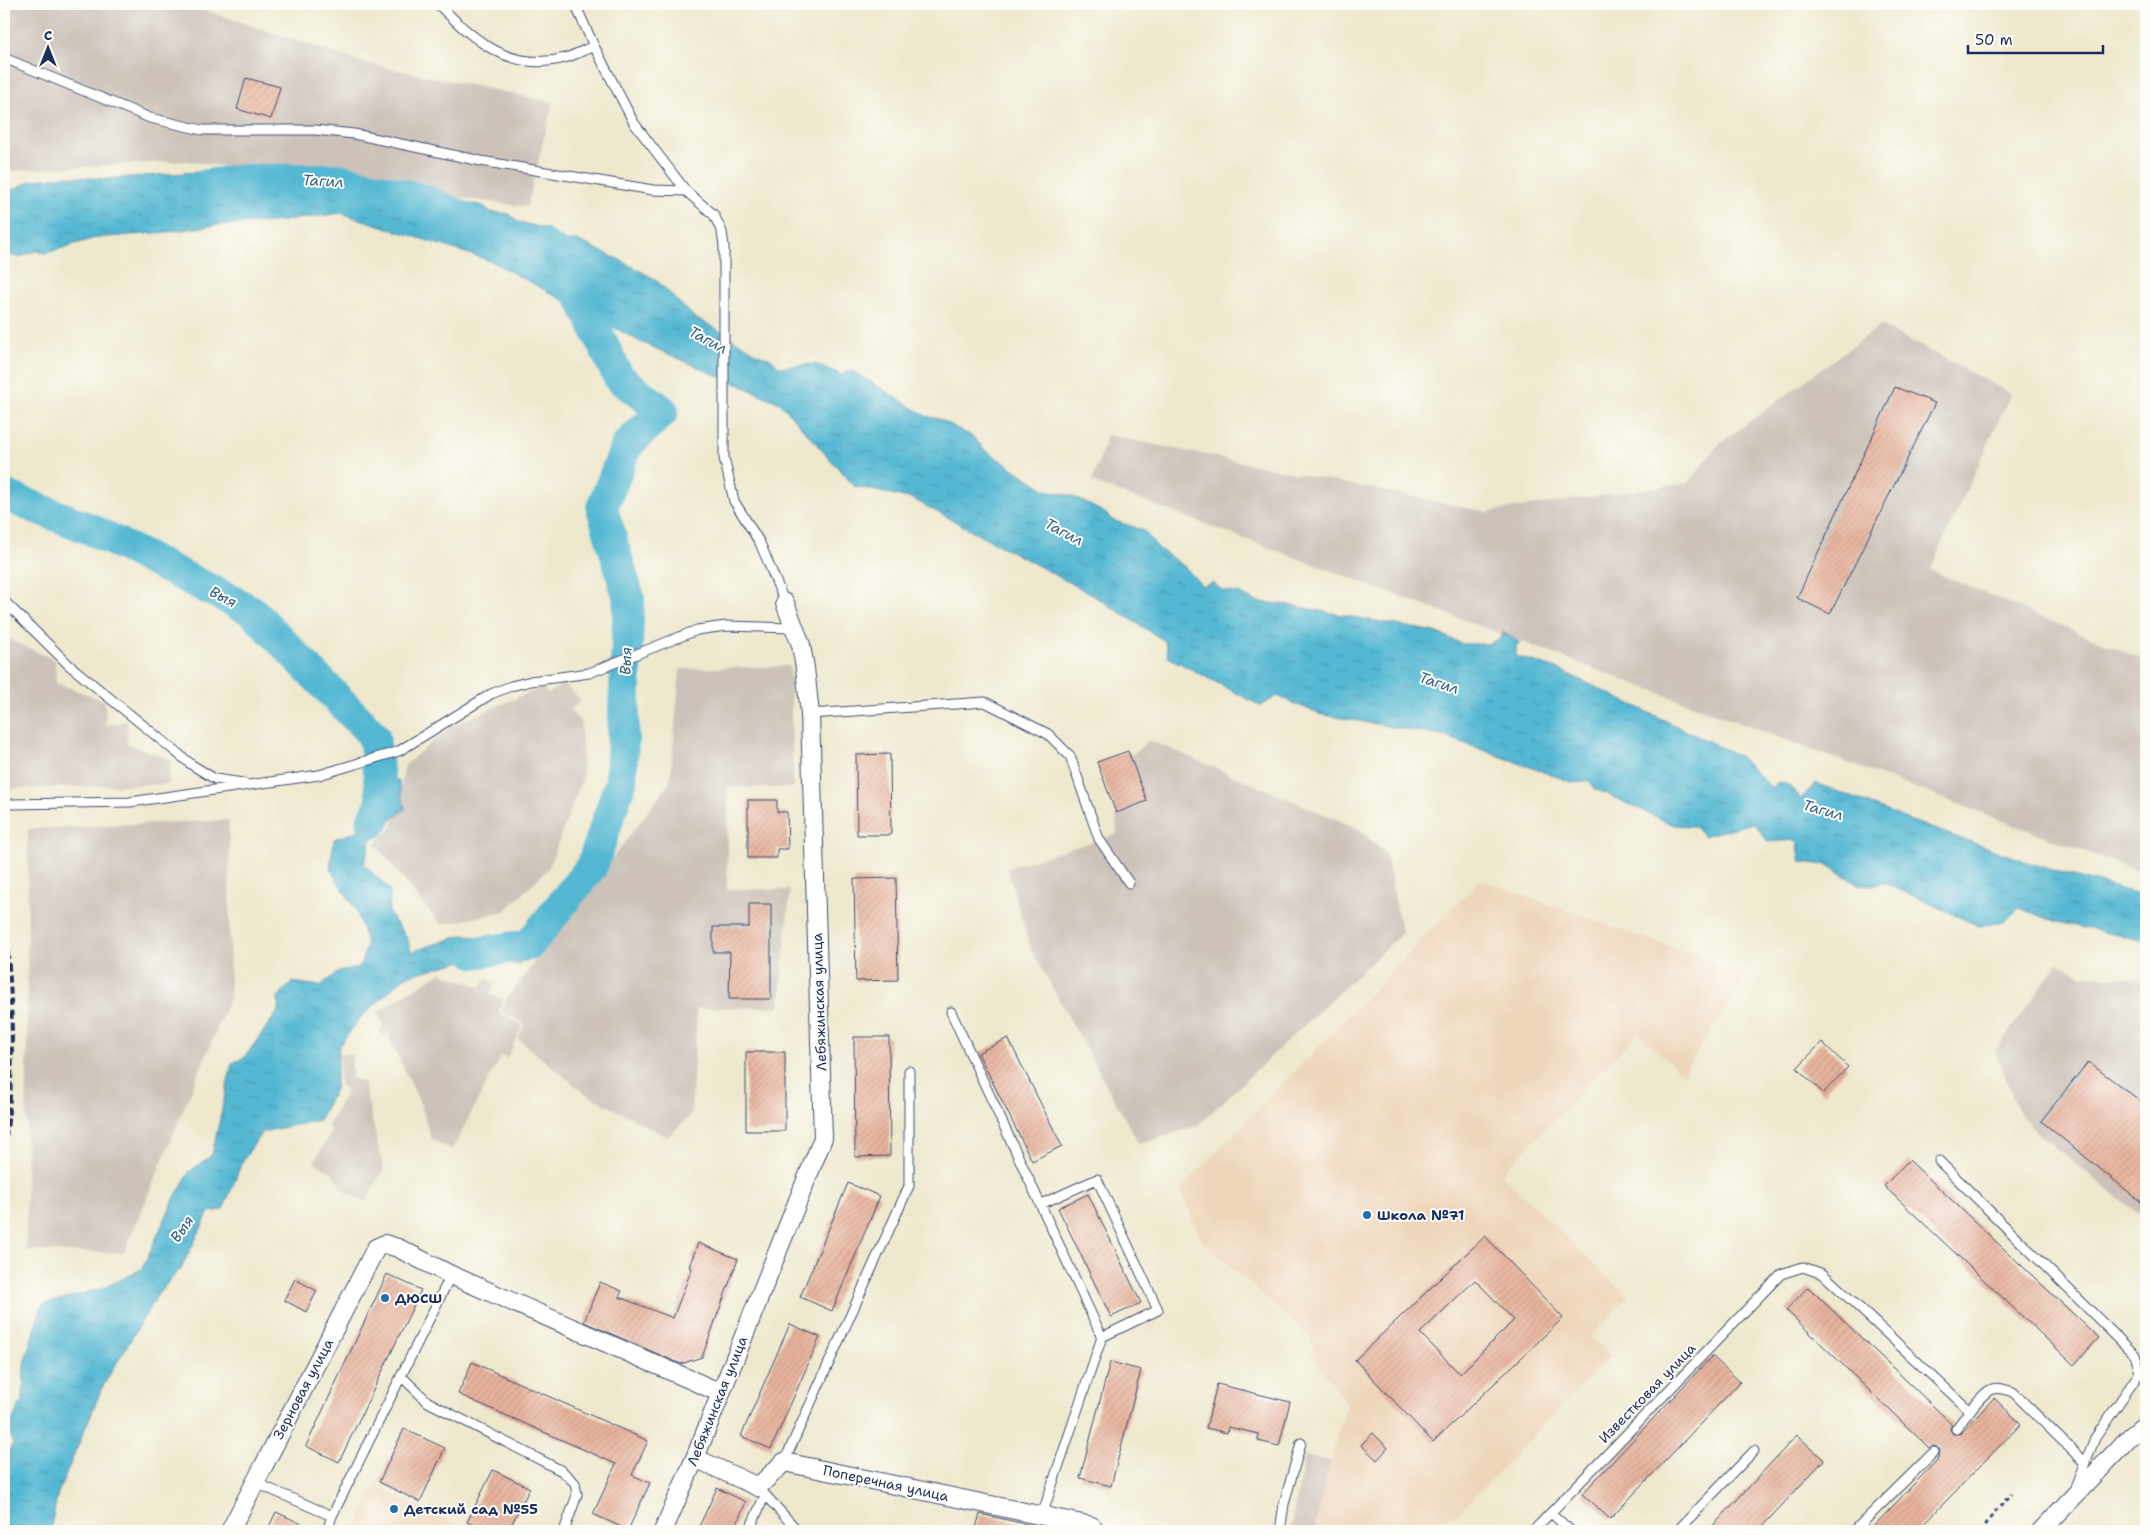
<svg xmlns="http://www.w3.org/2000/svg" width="2150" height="1535" font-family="'Shantell Sans',sans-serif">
<defs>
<pattern id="water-ripples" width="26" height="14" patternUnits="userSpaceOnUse" patternTransform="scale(1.25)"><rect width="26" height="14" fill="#55b8d3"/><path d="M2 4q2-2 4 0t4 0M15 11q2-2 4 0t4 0" fill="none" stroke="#4696ae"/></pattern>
<pattern id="building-hatch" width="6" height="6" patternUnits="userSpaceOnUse" patternTransform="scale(1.25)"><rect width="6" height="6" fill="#e8b39c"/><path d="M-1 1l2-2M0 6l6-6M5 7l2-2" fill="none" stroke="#c69a89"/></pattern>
</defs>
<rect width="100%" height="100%" fill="#fdfcf7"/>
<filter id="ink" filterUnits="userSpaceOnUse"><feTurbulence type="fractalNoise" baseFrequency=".02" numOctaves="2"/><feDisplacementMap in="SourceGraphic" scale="10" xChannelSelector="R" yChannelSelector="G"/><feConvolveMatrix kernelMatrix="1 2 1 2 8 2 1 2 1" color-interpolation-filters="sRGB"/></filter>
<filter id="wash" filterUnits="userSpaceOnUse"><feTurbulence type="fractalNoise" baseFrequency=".0096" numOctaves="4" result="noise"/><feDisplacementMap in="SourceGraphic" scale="20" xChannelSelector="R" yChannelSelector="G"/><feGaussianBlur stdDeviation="1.12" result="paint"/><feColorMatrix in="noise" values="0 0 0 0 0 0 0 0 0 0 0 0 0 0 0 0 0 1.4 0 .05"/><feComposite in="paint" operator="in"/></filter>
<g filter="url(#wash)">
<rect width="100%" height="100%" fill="#eee8cd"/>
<path fill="#eed6bb" d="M1480,880L1747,974L1683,1074L1638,1033L1501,1174L1628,1297L1590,1337L1611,1355L1458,1514L1411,1531H1314L1330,1461L1347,1405L1313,1356L1312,1339L1202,1241L1180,1190Z
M376,1486L469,1531H355Z"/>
<path fill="#ccc2b9" d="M4,4H186L368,64L553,102L527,207L188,161L4,171Z
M1881,325L2011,394L1930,570L2146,661V874L1092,482L1107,435L1487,512L1688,483L1719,444Z
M4,637L55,660L56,683L105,701L106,725L127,721V744L170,759L169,784L6,789L4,765Z
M790,666L793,788L728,787L727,889L790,890L779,1007L697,1008L691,1116L667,1137L586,1094L518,1039L525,1024L502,1012L506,1000L670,782L680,669Z
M563,683L581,700L570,711L581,722L583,777L548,869L505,911L441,925L375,844L392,827L405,765L451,726L542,687L548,694Z
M1149,740L1359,829L1386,855L1402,933L1197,1126L1139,1144L1030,947L1007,868L1117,834L1116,813L1097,762L1128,751L1132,755Z
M229,820L230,997L124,1253L26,1251L28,829Z
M2058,963L2084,976L2146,979V1060L2140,1068L2146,1073V1220L2036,1132L2018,1111L1995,1051Z
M440,973L481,987L486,978L495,982L490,994L503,1000L499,1013L523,1025L507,1058L501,1056L452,1150L431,1139L421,1105L388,1035L382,1037L379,1030L384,1026L377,1012Z
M340,1054H352V1077L363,1082L384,1170L365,1202L345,1192L333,1173L314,1162L332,1130L328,1126L347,1090L339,1084Z
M1305,1456L1330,1461L1314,1531H1290Z"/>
<path fill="url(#water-ripples)" stroke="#387498" d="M212,171L292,187L353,181L413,200L433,211L446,201L466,209L473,204L483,206L491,212L510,214L518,222L548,229L565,241H579L620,260L655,279L696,319L710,325L756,353L773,360L779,367L816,364C824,370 834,370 842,375L848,371L854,372L926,416L942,420L973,437L985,450L1046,490L1072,496L1105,513L1112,520L1143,530L1158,548L1185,567L1202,586L1213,583L1223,591L1242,594L1256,602L1283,604L1435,632L1463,644H1487L1500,639L1503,632L1520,643L1516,646V656L1560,670L1739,756L1772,788L1778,782L1788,785L1801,799L1816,783L1914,822L2048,869L2146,896V941L2057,922L2019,908L2004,922L1979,926L1885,883L1861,886L1827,865L1801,862L1797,840L1768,842L1754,823L1703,836L1694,826L1674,825L1593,788L1589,780L1574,783L1444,736L1319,714L1277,696L1261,706L1168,657L1165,641L1091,594L913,499L854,486L780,403L641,342L491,261L341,213L284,221L218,225L167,232L95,238L46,253L35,251L20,257L4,255V191L13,190L30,181L65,176L104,179Z
M398,780L405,809L373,835L364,864L390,890L389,913L407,938L411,952L463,935L518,944L520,964L463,961L406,976L359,1019L339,1046L335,1090L319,1120L262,1132L242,1162L223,1210L209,1212L182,1267L158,1294L103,1386L58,1493L50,1531H4V1463L13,1445L9,1427L23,1398L24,1363L42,1305L104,1288L142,1269L174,1199L190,1171L212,1155L232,1063L244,1058L279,1010L278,997L292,982L320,986L340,971L360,967L367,943L356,910L330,869L334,839L359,831L375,807V782Z"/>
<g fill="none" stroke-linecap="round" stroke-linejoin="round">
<path stroke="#55b8d3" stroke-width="32" d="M207,185L242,180L338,179L418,198L480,225
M4,495L90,529L252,611L374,736L382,803L372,823
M475,953L529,945L592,866L621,781L629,599L602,508L627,445L663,411L619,378L570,275"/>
</g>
<g id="blocks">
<path fill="url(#building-hatch)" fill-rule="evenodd" d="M246,78L280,87L271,119L237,109Z
M1895,387L1935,403L1830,614L1797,598Z
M1128,751L1147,801L1116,813L1097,762Z
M890,754L891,835H857L856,755Z
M748,800H777V812H787L788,849H777V858H748Z
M896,878L898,980L856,981L854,879Z
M749,904H771V999H729L730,952H713V927H749Z
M854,1037H889L890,1156L855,1157Z
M1008,1038L1062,1146L1032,1161L978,1053Z
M1822,1042L1848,1067L1823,1093L1797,1068Z
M746,1052H785V1131H746Z
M2088,1062L2146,1105V1206L2041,1121Z
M1909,1160L2099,1338L2074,1365L1884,1186Z
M848,1183L880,1196L832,1311L800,1297Z
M1088,1194L1141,1303L1111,1317L1058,1208Z
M1485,1236L1563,1318L1433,1442L1355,1360ZM1475,1280L1514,1320L1460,1374L1420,1333Z
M698,1243L738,1259L702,1357L681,1364L584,1322L600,1282L622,1291L619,1297L673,1318L692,1268L689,1267Z
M387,1274L421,1290L339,1462L306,1446Z
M295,1279L317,1291L306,1312L284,1300Z
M1808,1287L1952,1424L1950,1429L1953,1434L1961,1433L1994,1398L2021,1424L1917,1531H1869L1939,1458L1940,1450L1935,1446L1929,1448L1786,1310Z
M790,1324L820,1337L771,1449L741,1436Z
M1712,1356L1740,1382L1610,1519L1582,1494Z
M472,1362L648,1441L632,1475L650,1483L628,1530L593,1514L616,1464L458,1394Z
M1110,1362L1141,1370L1111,1486L1080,1478Z
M1217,1384L1290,1402L1279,1446L1258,1441L1259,1434L1228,1427L1227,1433L1206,1428Z
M404,1429L445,1448L420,1502L379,1482Z
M1373,1433L1388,1448L1377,1460L1361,1445Z
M1797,1435L1824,1460L1758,1531H1708Z
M493,1470L530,1488L508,1531H485L467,1522Z
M717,1488L746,1502L733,1531H697Z
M276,1512L317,1531H267Z
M980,1514L1035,1526V1531H975Z"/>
</g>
</g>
<g filter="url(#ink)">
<use href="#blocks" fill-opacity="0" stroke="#3b4b6f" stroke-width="1"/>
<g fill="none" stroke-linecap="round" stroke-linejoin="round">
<g stroke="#3b4b6f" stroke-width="11">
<path id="service" d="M438,4C474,40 510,73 565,58C575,55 584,50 594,46
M575,4L594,46L634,123L686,191L714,215L722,232L724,246V458L734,501L760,543L785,603
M4,58L150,118L202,130H315L354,134L481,161L653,190L686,191
M4,601L69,665L192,765L215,779L243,783
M810,714L985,702L1048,734L1070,756L1099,839L1129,883
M11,804L130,802L319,775L399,751L491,694L511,686L531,681L589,673L697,630L726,626L794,628
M951,1012L1102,1337L1042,1515
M1939,1161L2135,1355L2140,1372L2095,1438L2075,1488
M1041,1204L1097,1179L1158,1310L1102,1337
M401,1376L428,1402L562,1471L575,1483L577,1495L564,1531
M1956,1429C1963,1420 1980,1395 1990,1390C1997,1386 2006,1390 2013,1392L2085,1463
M784,1462L909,1186V1071
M254,1482L332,1516
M758,1487L798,1531
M1551,1513L1571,1531
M327,1531L332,1516L451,1275
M749,1531L765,1495
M1280,1531L1284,1504L1301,1443
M1533,1531L1781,1274L1803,1267L1823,1274L1970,1411
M1677,1531L1754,1451
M1854,1531L1934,1452"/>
</g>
<g stroke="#3b4b6f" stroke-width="20">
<path id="minor" d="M695,1458L758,1487L784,1462L1092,1526
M230,1531L376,1248L385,1244L398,1248L451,1275L721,1393
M663,1531L695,1458L823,1138L810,714L805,668L801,645L785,603
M2041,1531L2130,1437L2146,1424"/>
</g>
<path stroke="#3b4b6f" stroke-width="3" stroke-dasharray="4 4" stroke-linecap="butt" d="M1979,1531L2011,1494"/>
<use href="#service" stroke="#fff" stroke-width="9"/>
<use href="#minor" stroke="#fff" stroke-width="18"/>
<path stroke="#1b2f5e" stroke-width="4" stroke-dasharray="8 4" stroke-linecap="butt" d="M4,915C13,993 16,1073 4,1151"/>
</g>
</g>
<g fill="#1f6fb2" stroke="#fdfcf7" stroke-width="2">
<circle cx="1367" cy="1215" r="5"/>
<circle cx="385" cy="1298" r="5"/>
<circle cx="394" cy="1509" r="5"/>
</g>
<g text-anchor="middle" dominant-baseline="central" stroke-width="4" stroke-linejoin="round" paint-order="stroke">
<g font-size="14" fill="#1b2f5e" stroke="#fdfcf7">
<text transform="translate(819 1002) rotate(-92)">Лебяжинская улица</text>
<text transform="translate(303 1389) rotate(-62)">Зерновая улица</text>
<text transform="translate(1647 1393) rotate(-46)">Известковая улица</text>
<text transform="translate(717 1401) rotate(-68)">Лебяжинская улица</text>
<text transform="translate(886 1483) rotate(12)">Поперечная улица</text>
</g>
<g font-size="14" font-weight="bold" fill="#1b2f5e" stroke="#fdfcf7" text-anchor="start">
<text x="1377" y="1215">Школа №71</text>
<text x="395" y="1298">ДЮСШ</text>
<text x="404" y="1509">Детский сад №55</text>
</g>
<g font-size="15" font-style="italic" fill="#2f5f87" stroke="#fdfcf7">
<text transform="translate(323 181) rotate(3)">Тагил</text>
<text transform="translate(708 340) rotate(28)">Тагил</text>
<text transform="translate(1064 532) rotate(28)">Тагил</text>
<text transform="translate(223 597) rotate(27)">Выя</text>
<text transform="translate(626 661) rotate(-87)">Выя</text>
<text transform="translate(1439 683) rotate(18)">Тагил</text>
<text transform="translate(1823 810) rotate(16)">Тагил</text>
<text transform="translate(182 1229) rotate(-55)">Выя</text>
</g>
</g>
<rect width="2150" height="1535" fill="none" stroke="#fdfcf7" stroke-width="20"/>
<g transform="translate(48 48)" stroke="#fdfcf7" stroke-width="4" paint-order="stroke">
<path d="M0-4L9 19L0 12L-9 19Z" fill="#1b2f5e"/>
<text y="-8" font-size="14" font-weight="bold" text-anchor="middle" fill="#1b2f5e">С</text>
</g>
<path d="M1968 45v8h135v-8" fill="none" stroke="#1b2f5e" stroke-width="2.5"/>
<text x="1975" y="45" font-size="15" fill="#1b2f5e" stroke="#fdfcf7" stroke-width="4" paint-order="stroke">50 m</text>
</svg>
